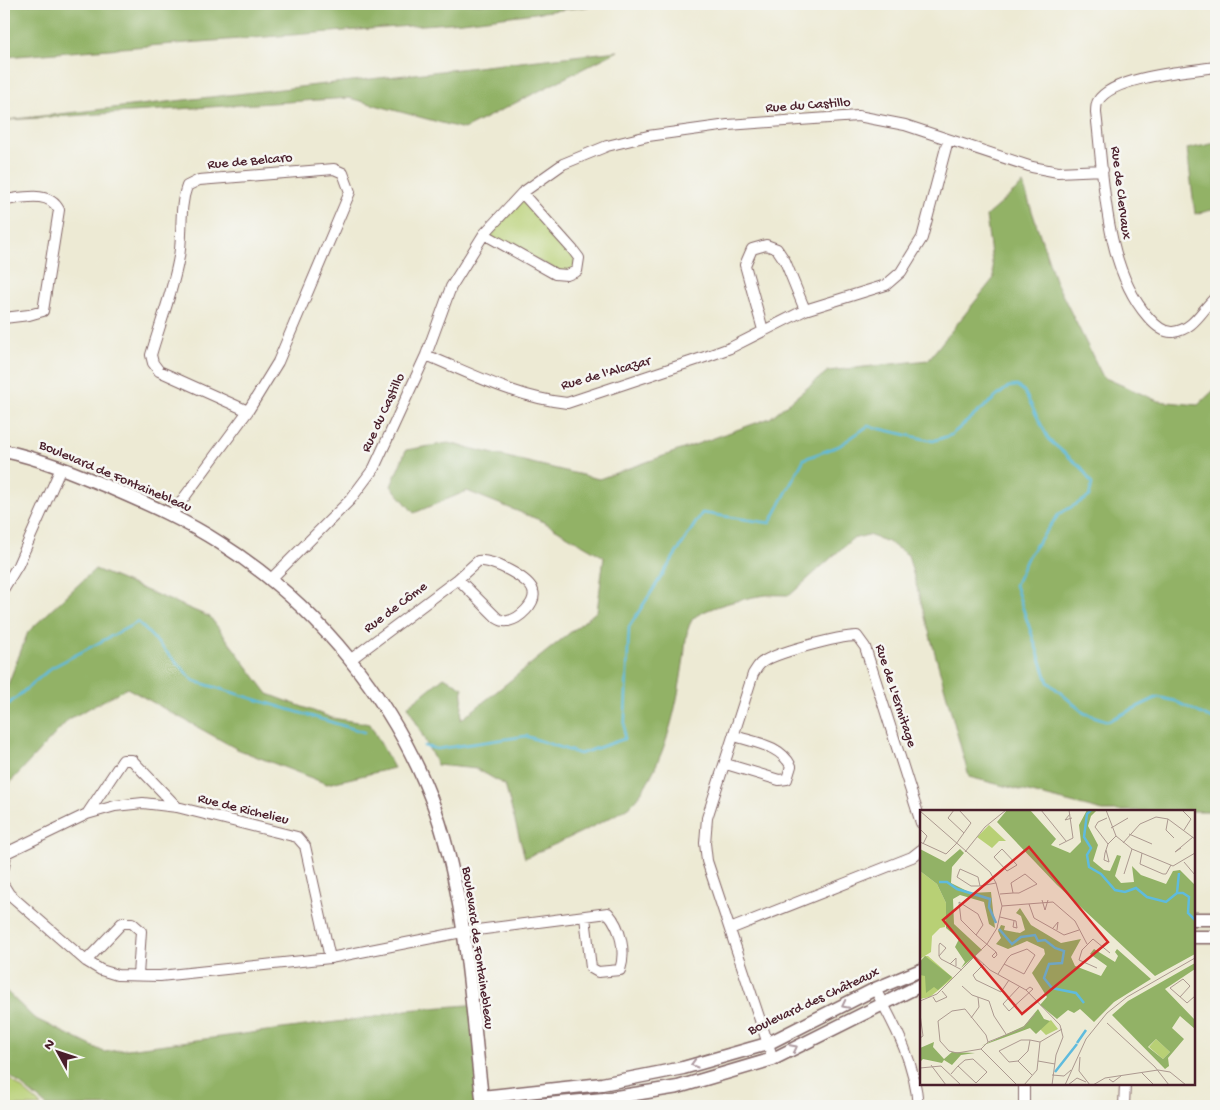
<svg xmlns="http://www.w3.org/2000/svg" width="1220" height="1110" font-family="'Gochi Hand',sans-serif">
<rect width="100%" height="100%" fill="#f6f6f2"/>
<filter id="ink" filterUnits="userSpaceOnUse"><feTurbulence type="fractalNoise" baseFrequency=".02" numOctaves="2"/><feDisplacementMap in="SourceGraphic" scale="10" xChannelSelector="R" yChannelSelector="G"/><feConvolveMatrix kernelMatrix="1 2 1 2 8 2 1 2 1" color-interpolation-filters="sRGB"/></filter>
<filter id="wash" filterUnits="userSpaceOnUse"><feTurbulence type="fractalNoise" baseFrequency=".0096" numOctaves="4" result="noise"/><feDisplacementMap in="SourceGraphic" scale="20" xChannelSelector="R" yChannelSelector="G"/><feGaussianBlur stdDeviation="1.12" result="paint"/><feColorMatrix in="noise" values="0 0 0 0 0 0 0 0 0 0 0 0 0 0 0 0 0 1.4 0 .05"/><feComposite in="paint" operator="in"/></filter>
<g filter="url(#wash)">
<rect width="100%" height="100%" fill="#edead4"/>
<path fill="#b8d075" stroke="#817850" d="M522,193L573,250L577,271L567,275L484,234Z
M4,1074L38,1102L41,1106H4Z"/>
<path fill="#92b266" stroke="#6e6848" d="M4,4H608L462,22L4,57Z
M618,51L464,129L349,98L7,120Z
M1216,143V209L1195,214L1187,149Z
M1023,184L1055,280L1103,377L1158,401L1198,405L1216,388V811H1103L969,777L908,555L888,542L868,535L852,539L790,595C780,595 769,594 759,596C746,598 699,609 692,620C684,633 686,650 683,664C676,712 665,760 636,800C626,814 546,848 525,858L505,785L477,769L437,765L408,706L444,677L463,688L461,720L597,611L604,557L542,521L467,491L414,513L391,486L406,450L448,443L599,479L770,418L828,371L928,360L994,278L986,216Z
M95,569L210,617L268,694L332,718L370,724L394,768L327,784L237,749L127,688L69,719L4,789V695L28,632Z
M4,989L34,1018L104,1052L375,1017L406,1010L480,1004L486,1106H47L4,1071Z"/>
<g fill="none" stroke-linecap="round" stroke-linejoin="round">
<path stroke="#5fbbdd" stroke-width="2.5" d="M4,708L51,668L138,622L194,681L364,732
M424,746L437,749L526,736L580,754L624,739L629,627L702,513L770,523L804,459L839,446L868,426L933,441L951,435L1008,387L1017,386L1024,391L1049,440L1082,468L1092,484L1089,497L1059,514L1028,556L1015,585L1048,682L1084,713L1108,721L1158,697L1175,701L1212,719L1216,715"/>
</g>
</g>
<g filter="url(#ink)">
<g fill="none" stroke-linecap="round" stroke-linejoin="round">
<g stroke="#836666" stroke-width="12">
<path id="minor" d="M1216,67C1189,71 1113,76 1098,101C1096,104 1096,109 1096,113C1104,177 1104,267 1148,317C1154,324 1163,333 1173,332C1194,330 1202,309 1216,297
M4,200C23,198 49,190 59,210L43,311L29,315L4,318
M484,234L555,274L567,275L577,271L579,258L573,250L522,193
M763,330L745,265L752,249L766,245L777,249L785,261L805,310
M426,355C472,374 518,398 567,403L708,356L730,348L805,310L886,285L901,272L922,238L948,140
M172,514L248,411L278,362L350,192L343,173L334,169L199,180L187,186C178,210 184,237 178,262C172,293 160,324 151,355L153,363L159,371L248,411
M271,579L350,500L374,468L426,355L451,287L484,234L522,193L563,164L607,146L648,136L728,125L858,116L905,125L1032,167L1058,172L1103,170
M4,588L18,565L61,468
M350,660L458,579L478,561C491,559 530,578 533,591C537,603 519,619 508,621C504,622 500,620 497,618L458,579
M726,764L779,780L787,779L791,766C780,745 756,743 735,736
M87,814L123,760H132L177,807
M4,854L87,814L115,806L143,803L177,807L297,837L305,846L330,958
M4,867L6,854
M4,886L9,894L86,961L101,970L117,975L160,976L330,958L462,932L608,913C621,928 626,952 620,970L598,972L591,968L585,917
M730,929L912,857L921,850
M86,961L122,923H132L141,931L138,975
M875,989C896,1028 915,1062 918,1106
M773,1059L707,861L705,843L707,818L753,674C755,671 757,667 760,664C772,653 840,636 857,636L865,647L921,823
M1024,1106V1084
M1124,1106L1125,1084"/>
</g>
<g stroke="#836666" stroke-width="15">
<path id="tertiary" d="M4,451C42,459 77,474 113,489C150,505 186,521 220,543C317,604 398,704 436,812C468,906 471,1009 483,1106
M1194,919H1216
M1194,937H1216
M482,1097L602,1084L683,1068L767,1044L875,989L921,970
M526,1106L604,1099L678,1087L773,1059L921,985"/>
</g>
<use href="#minor" stroke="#fff" stroke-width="10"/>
<use href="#tertiary" stroke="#fff" stroke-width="12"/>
</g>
<defs><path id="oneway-chevron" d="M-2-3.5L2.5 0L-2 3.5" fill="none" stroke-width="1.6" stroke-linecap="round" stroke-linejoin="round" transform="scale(1.25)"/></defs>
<g stroke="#ae9aa0">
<use href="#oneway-chevron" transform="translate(845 1005) rotate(153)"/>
<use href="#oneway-chevron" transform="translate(794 1048) rotate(-27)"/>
<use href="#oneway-chevron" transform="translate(694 1064) rotate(164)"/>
</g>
</g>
<g text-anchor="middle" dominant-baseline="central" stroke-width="5" stroke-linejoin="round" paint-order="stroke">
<g font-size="14" fill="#4a1f2b" stroke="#f6f6f2">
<text transform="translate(808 106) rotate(-4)">Rue du Castillo</text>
<text transform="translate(250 162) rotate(-5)">Rue de Belcaro</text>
<text transform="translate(1120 193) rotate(83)">Rue de Clervaux</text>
<text transform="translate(606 374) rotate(-16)">Rue de l'Alcazar</text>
<text transform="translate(384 413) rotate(-65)">Rue du Castillo</text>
<text transform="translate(115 477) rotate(23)">Boulevard de Fontainebleau</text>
<text transform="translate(396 608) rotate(-37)">Rue de Côme</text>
<text transform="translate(895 696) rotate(72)">Rue de L'Ermitage</text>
<text transform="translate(243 810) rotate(14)">Rue de Richelieu</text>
<text transform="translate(477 948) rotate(82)">Boulevard de Fontainebleau</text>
<text transform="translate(814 1002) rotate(-25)">Boulevard des Châteaux</text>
</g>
</g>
<g transform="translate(920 810)">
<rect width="275" height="275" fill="#edead4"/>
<path d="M69,15L86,31H79L72,38L57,27ZM0,61L17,74L26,93V112L25,117L20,118L12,126L11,142L0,149ZM5,146H8L33,168L10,187L0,189V151ZM131,210L138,219L126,225L119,218ZM236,229L250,242L243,249L229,237Z" fill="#b8d075"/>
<path d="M87,0H110L136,29L131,35L150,43L161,32L159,15L167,0H177L171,6L168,16L178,35L173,51L184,60L190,61L197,45L201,46L195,66L201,73L214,72L212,56L221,65L246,74L253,61L260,60L275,75V144L235,166L137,75L77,12ZM0,39L25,52L40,39L44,43L32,57L31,73L51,83L71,82L75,118L69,114L64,92L40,85L33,89L34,114L62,140L41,158L45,152L35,137L39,129L26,118V93L17,74L0,61ZM100,98L111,115L141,133L161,129L151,147L155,156L181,166L187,156L170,144L174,139L195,152L198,146L195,142L197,139L231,169L194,192L174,212L160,199L154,203L148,200L137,209L120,195L127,187L112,163L125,144L124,139L107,131L88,139L76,134L81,128L78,121L81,115L85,116L84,120L100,123L105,120L101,106L96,103ZM5,146L32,167L18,180L14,177L6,183L5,166L0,165V152ZM275,153V159L245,179L275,210V219L260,206L252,218L264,229L248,248L249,256L245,259L192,205L208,191ZM236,229L250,242L243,249L228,237ZM118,199L124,209L130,211L116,224L110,218L61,236L104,216ZM14,232L13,237L24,249L32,242L55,243L41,245L32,255L24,250L22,253L3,249L0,252V238Z" fill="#92b266" fill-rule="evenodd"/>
<path fill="none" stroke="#5fbbdd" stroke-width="2.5" d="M171,0L167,4L164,27L171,38L167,45L169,57L181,64L195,80L205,82L216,78L227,87L246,92L257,83H263L269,87L268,103L275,110M19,72H27L37,79L70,89L69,97L76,113M257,83L259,63M79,119L92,134L101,127L115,125L118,131L125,130L135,138L144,141L142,153L129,154L124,168L132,178L156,183L164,193M157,233L166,220M135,262L157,234"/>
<path fill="none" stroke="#ac9990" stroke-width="1" d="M34,0L28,8L44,23M121,0L146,31M186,0L196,26L212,39L253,56L275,43M262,0L271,9L264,20M0,1L70,62L76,73L82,96L77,118L67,134L17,184L0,191M150,4L145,10L152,8M187,8L178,12L175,17L188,34M248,9L246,20L254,28M191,18L208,8M0,19L7,26L3,34M209,24L232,34M0,32L26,44L36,34M203,33L220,14L236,7L248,9L275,29M36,34L51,13L39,0M139,35L153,28L149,0M261,38L255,42L273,27M82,39L97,55L87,61L74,47ZM186,40L189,52L184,50L185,43L188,34L196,26M45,42L65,17L86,0M222,43L220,54L243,64H246L251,55M264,52L275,65M204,64L212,39M60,76L58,67L40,59L37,67L51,76H60L76,73M80,84L93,83H99L117,74L105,64L91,73L93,83M122,90L125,100L128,90M109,94L114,108L144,125L159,120M82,96L133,92L155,111L167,134M80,107L96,111L97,118L93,117L94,111M133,118L138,112L137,120M56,125L63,115L58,104L39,92L41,110L56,125L76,142M76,142L77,145L74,148L72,146ZM19,146L26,138L20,133L19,135V146L21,149L42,160M55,146L70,160L106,180L140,215L143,227L136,245L132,275M30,154L36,148V156M64,154L53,165L56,170L81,182L89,170M177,158L159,150L162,140L173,129L190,143M78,164L88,148L91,145L107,139L115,145L104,164L84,154M42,176L52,185L69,191L74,206L86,224M100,176L83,194L89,201L113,179L110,177L106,180M13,187L16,192L27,187L22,181M260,187L270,176L263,169L250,178L266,192L267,193L275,186M0,204L3,226L0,228M51,208L59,197L58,187M187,213L235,257L249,275M110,230L108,241L98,251L89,252L79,241L101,230H110L120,232M61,239L37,243L29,241L20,231L18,211L32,201L45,199L66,225L68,232M61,239L68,232L103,218L115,204M61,239L97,275M160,247L159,261L170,275M98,251L112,265M118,251L135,254M11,255L26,275M0,258L21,256L41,275M222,263L234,275M31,264L38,256L45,250L53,249L67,262L56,273L38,256M132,265L144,266L151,260M189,269L193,272L201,266M104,275L117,260L120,232L142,219M145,275L166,229L187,203L207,187L275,148M148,275L157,268L166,272M173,275L185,268L238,260L250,262L266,275"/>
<path fill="#d62828" fill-opacity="0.15" stroke="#d62828" stroke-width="2.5" d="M109,37L188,132L102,204L23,110Z"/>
<rect width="275" height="275" fill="none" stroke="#4a1f2b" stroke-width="2.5"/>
</g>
<rect width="1220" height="1110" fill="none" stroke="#f6f6f2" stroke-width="20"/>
<g transform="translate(58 1052) rotate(310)" stroke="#f6f6f2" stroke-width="4" paint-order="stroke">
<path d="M0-4L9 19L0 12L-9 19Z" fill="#4a1f2b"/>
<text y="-8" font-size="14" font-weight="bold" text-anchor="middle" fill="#4a1f2b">N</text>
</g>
</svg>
